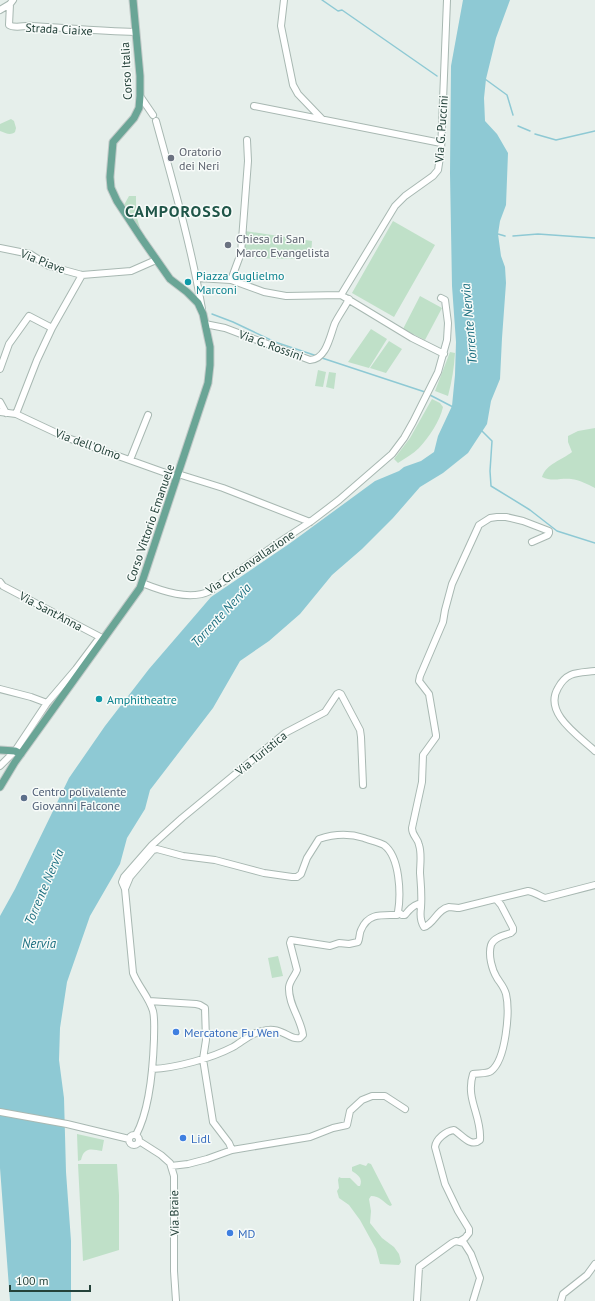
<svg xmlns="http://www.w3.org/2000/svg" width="595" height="1301" font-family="'PT Sans',sans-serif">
<rect width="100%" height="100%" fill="#e6efeb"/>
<path fill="#bfe0c8" d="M11,119L14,121L16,128L15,132C10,136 6,133 0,131V124Z
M129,196H136V215L140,228L139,229L124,205Z
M393,221L435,245L394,317L352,293Z
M245,231L312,241L311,256H295V259L244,258Z
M420,296L442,308L425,340L403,329Z
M371,329L387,339L369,368L348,362Z
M389,341L402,349L386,373L370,368Z
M450,352L455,353C454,368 452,381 448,396L435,391Z
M318,370L326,372L323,387L315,386Z
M329,372L336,373L334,389L326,387Z
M432,399L440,403L443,407C440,421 429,437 419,448C413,454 405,458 398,463L394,459L410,438Z
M595,428V488C587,484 580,480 571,479C561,478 552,482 542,477C546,464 562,460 572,452L568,442V436L578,431Z
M278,956L283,976L272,978L268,958Z
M77,1134L104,1140L102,1151C91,1149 84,1147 81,1160L78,1161Z
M368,1163L371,1164L392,1205L390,1206C383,1202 380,1196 371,1196L369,1199L371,1211L370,1223L382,1238L394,1247L399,1254L401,1262L399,1265L380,1264L376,1249L360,1220L349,1205L339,1198L337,1191L339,1188L338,1180L339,1177L341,1178H350L358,1186H360C363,1178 358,1175 352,1171V1167L360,1164L366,1166Z
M78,1164H117L119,1195V1250L83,1261Z"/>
<path fill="#8ec9d4" d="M463,0H510L496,38L486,79L484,98L485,121L497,134L508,153L506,205L500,221L498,234L501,256L505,267L506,283L502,338L500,379L491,401L487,424L468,453L443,473L420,487L393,518L362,549L332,575L300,614L269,641L240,661L213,708L150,790L145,809L127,838L120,864L90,916L67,982L60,1028L59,1060L64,1098L66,1172L71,1241V1301H10L0,1168V916L15,889L69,778L105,726L149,669L211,597L289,544L375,481L399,471L404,467L421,461L434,452L438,436L452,406L455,375L456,342L452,286L450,173L451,66Z"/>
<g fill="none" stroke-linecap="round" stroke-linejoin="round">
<path stroke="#8ec9d4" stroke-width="1.5" d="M322,0L338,11L342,10L437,76
M485,79L507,95L513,115
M518,126L530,131
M535,134L556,140L595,131
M498,234L505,236
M513,236L538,234L595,238
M212,314L233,322L275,342L317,356
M322,358L425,392
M428,394L453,407
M482,431L492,441L490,471L491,486L530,510L557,531L595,543"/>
<g stroke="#a8b8b2" stroke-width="8">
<path id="minor" d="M13,0L10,4L9,25C15,29 25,25 33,26C67,28 101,31 135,32
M284,0L281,26L293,85L298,94L322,119
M0,10L10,4
M140,96L153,115
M254,106L441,143
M156,121C173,183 191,245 202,309
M0,248L30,254L49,266L82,275L131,271L156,260
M197,278L231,280L264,292L286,296L341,295L412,338L444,354
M231,280L241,253L248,161L247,140
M341,295L395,206L405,196L433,176L438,170L441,151L447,0
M205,324L225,328L310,360C327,359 330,335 335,323C339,315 345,307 349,299
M0,369L9,344L29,316L52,328
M0,402L6,413
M0,412L16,414L65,437L177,477
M16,414L37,360L52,328L82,275
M130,460L148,415
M178,474L223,488L310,522
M0,582L3,586L102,638
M142,583C162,591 190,601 210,591L278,543L310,522L339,500L392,454L404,438L413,422L438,372L447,340L448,323L445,300L441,298
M595,671C578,673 567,671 558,688C543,713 579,736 595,751
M0,689L31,697L47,703
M0,766L15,751L47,703L76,669L100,637
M125,889L130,877L153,850L157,849L183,856L215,860L264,873L292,877H297L301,874L307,858L319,839C334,834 348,833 364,838C369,840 379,842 384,845C400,857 401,894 398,912L402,915H405C409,910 412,906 418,904L421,908C420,915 420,921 424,927C434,924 437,909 449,907C452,907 456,908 459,908L528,891C535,892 539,896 545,898L595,885
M421,908C422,894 421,886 420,873C420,864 422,854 419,845C418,838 412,836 412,828L422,782L423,755L436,737V735L429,694L419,681L420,676L443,622L445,610L452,584L479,525L490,518L497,517H506L523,521L549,531V533L548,535L532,542
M149,1001L196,1004L200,1005L205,1008L206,1040L203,1059L213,1122L229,1143L232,1150
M152,1069C176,1068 212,1058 233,1047C242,1042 251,1033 262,1031C282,1025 289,1041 300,1038L303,1035C301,1019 288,1004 289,987C290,980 295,976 297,970L290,943L291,940L330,946L339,943L349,944L358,942C360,938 359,934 361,930C368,913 381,915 397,915
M0,1112L67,1124L129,1139
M129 1140a5 5 0 1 1 10 0a5 5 0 1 1-10 0Z
M136,1135C150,1109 153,1068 154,1039C154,1030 155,1020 153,1011C149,997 138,986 133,973L125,889L122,882L124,877L152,845L182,818L285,733L325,712L337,694L339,693L341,694L360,730L361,737L363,785
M139,1141L161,1155L170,1163L174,1176V1271L176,1301
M171,1166L188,1164L207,1159L232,1150L310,1137L333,1128L347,1125L350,1111L362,1100L372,1096H385L405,1109
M460,1241L465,1238L469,1233V1229L458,1211L445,1184L435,1147C436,1139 446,1131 454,1130C462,1135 471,1148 480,1140C482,1116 465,1099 473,1074C478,1073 487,1074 491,1071C506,1060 510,1011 506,994C504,987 501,984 497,978C492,970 488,955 491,945C493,938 504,935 511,933L513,931V928L501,905L496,899
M417,1301L419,1267L452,1243L456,1241L464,1243L471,1254L480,1278L473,1301
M561,1301L563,1294L587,1275L595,1264"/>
</g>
<g stroke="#c2cac8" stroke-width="9">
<path id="major" d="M0,750L15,751L21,754
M0,787L15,762L140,588L208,383L210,365V347L203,314L198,303L187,292L170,279L142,239L117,201L111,188L110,177L113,142L134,118L139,108L140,96V76L133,0"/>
</g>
<use href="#minor" stroke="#fff" stroke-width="6"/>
<use href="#major" stroke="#6aa596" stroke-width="7"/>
</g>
<g fill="#6b7280" stroke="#f7fbf9" stroke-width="1.5">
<circle cx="171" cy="158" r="4"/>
<circle cx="228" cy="245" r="4"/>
</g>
<g fill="#0f9aa8" stroke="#f7fbf9" stroke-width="1.5">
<circle cx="188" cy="282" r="4"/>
<circle cx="99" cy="699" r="4"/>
</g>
<circle fill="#5c6f8a" stroke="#f7fbf9" stroke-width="1.5" cx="24" cy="798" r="4"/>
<g fill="#3f7fe0" stroke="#f7fbf9" stroke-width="1.5">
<circle cx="176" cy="1032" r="4"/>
<circle cx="183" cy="1138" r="4"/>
<circle cx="230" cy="1233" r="4"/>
</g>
<g text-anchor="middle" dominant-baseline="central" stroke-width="3" stroke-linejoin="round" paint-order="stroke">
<g font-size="12" fill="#24423a" stroke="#f7fbf9">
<text transform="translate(59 29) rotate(3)">Strada Ciaixe</text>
<text transform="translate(126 71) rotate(-93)">Corso Italia</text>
<text transform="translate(441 129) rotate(-86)">Via G. Puccini</text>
<text transform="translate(43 261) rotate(21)">Via Piave</text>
<text transform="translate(271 345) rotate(20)">Via G. Rossini</text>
<text transform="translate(88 444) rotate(20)">Via dell'Olmo</text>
<text transform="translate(150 523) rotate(-71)">Corso Vittorio Emanuele</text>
<text transform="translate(250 562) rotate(-34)">Via Circonvallazione</text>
<text transform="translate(51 611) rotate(28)">Via Sant'Anna</text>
<text transform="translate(261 753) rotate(-39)">Via Turistica</text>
<text transform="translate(174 1213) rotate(-91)">Via Braie</text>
</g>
<g font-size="12" fill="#5b616d" stroke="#f7fbf9" text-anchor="start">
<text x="179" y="151">Oratorio<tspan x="179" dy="14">dei Neri</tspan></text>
<text x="236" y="238">Chiesa di San<tspan x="236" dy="14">Marco Evangelista</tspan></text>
</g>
<g font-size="12" fill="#0d838f" stroke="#f7fbf9" text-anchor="start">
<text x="196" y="275">Piazza Guglielmo<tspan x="196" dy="14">Marconi</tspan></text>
<text x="107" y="699">Amphitheatre</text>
</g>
<g font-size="12" fill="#4e5e75" stroke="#f7fbf9" text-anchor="start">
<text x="32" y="791">Centro polivalente<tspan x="32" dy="14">Giovanni Falcone</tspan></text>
</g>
<g font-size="12" fill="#366cbe" stroke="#f7fbf9" text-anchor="start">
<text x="184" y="1032">Mercatone Fu Wen</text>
<text x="191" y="1138">Lidl</text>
<text x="238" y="1233">MD</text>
</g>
<g font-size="13" font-style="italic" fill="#1c6f80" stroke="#f7fbf9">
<text transform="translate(469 324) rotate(-95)">Torrente Nervia</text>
<text transform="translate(221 615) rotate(-47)">Torrente Nervia</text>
<text transform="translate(44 887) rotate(-67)">Torrente Nervia</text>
<text x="39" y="943">Nervia</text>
</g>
<g font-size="16" font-weight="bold" letter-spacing="1" fill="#1f5548" stroke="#f7fbf9">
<text x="179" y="211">CAMPOROSSO</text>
</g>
</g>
<path d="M10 1285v6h80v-6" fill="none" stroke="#24423a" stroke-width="2"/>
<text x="16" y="1285" font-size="12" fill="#24423a" stroke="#f7fbf9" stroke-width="3" paint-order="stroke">100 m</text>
</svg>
